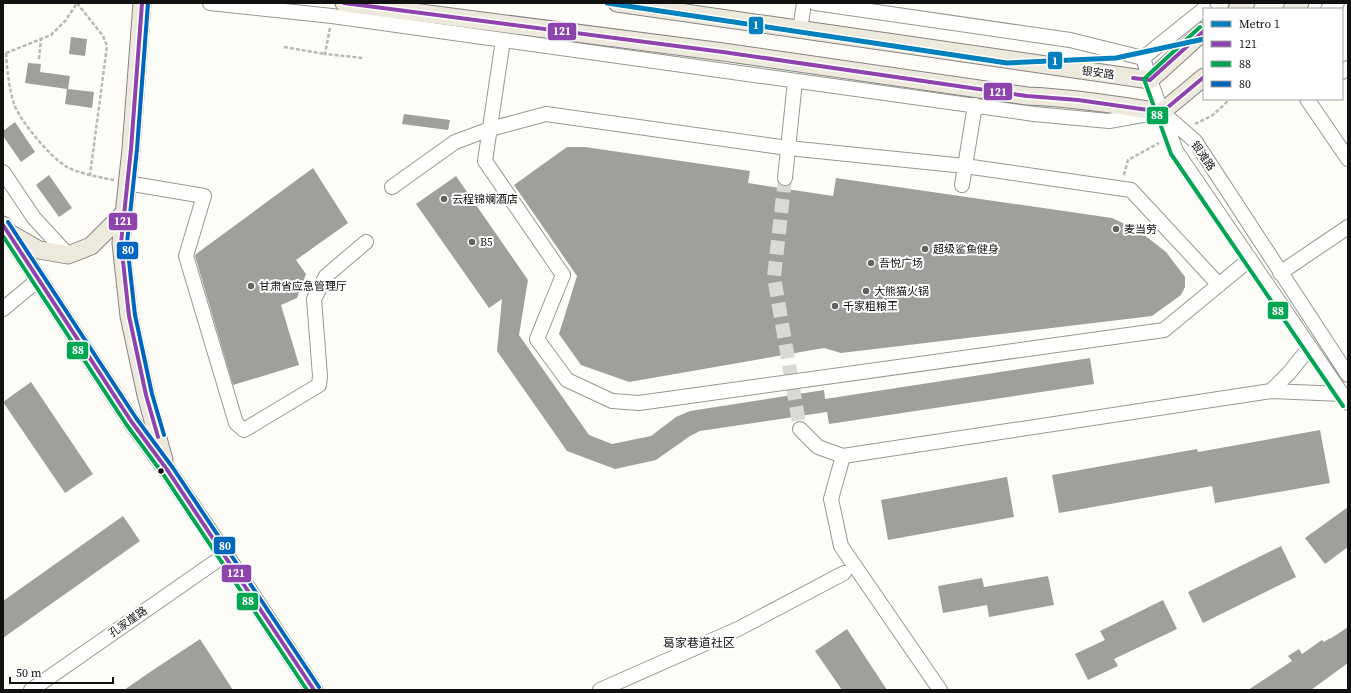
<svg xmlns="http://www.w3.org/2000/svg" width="1351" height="693" font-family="'Source Serif 4','Noto Sans SC',serif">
<rect width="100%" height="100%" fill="#fdfcf7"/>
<path fill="#a19f9c" d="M71,37L87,39L85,56L69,54Z
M28,63L41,64L40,72L70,76L68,89L94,92L92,108L65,104L67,89L25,83Z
M404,114L450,120L448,130L402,124Z
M15,122L35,152L21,162L3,136V131Z
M567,147H585L750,171L748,183L833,196L836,178L1112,218L1138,230L1166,252L1182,273L1185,277V287L1181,295L1152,316L841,353L824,348L629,382L581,365L559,334L577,276L514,185Z
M313,168L348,223L296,260L306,274L297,298L281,305L299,365L233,385L195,256L196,254Z
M49,175L72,208L59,217L36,185Z
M456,176L528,280L519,335L589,435L612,444L651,436L676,417L690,411L824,390L825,399L1090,358L1094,384L829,424L827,412L700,431L690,436L656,460L615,469L567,451L497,351L502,299L489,308L416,204Z
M31,382L93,474L65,493L3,402Z
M1320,430L1330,483L1215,503L1212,486L1059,513L1052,475L1197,449L1198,452Z
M1007,477L1014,517L888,540L881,500Z
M1348,507V547L1325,564L1305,538Z
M123,516L140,541L3,638V601Z
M1281,546L1296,577L1203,623L1188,592Z
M1048,576L1054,605L989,617L987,605L943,613L938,586L982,578L984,587Z
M1163,600L1177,629L1114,659L1118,666L1088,680L1075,654L1105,640L1100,631Z
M1348,627V663L1311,690H1248L1292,661L1288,656L1299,649L1302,654L1322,640L1324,642L1330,638V639Z
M847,629L887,690H842L815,651Z
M200,639L233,690H124L150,672Z"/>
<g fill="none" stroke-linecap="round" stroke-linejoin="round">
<path stroke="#dad9d4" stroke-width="14" stroke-dasharray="14 7" stroke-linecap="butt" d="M785,178L774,277L800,429"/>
<g stroke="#979795" stroke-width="16">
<path id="minor" d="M210,3L332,16L1034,114L1109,121L1154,113
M815,3L1070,40L1143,58L1204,9
M1328,9L1337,3
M800,30L804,3
M503,40L485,161L563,275L537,339L567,380L612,401L639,403L1164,330L1250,259
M1143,58L1150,80L1176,151L1348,403
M1342,72L1348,68
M1307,99L1348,159
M1164,114L1195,141L1348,375
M3,172L34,218L68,255
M785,178L795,81
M127,183L204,196L186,256L236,423L244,430L319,385L320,376L314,299L326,276L366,242
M962,185L975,105
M392,187L455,142L490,129L546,114L788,148L965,166L1131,190L1219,285
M1280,273L1348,227
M3,309L39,279
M1271,391L1289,373L1310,347
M800,429L818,447L843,456L1271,391L1342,394
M843,456L831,499L841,546L940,690
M31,690L225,555
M600,690L738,629L844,573"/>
</g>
<g stroke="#858482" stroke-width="19">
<path id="major" d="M142,3L131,149L121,243L129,316L146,395L164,460
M344,3L723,52L1027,96C1073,98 1117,105 1162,112L1204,77
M617,3L1150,80L1204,31
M1237,9L1246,3
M1292,9L1300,3
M3,225L131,421L168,471L225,555L314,690
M11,234L39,250L68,255L91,246L124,213"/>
</g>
<path stroke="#b9b9b8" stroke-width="2.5" stroke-dasharray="4 2" stroke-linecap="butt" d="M77,3L103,36L107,46L90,175
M330,28L325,54L363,58
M284,47L325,54
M6,53C7,71 9,87 14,104C20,121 51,158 67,167C81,174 98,177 114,180
M6,53L51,35L66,20L77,3
M39,59L41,39
M1195,124L1213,115L1230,99
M1124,175L1128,160L1159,143"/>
<use href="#minor" stroke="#fffffe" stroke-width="14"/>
<use href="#major" stroke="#ede9dc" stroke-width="17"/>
<g stroke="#fff" stroke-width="7">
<path id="bus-1" d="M142,3L131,149L121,243L129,316L146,395L158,437
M344,3L723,52L1027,96L1078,100L1162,112L1204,77
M1133,78L1150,80L1204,31
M3,225L131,421L168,471L314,690"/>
</g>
<g stroke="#fff" stroke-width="7">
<path id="bus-2" d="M1200,27L1144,79L1171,154L1343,406
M3,236L126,424L163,474L307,690"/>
</g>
<g stroke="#fff" stroke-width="7">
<path id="bus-3" d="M148,3L137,149L127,243L135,315L152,394L164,435
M8,222L136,418L173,468L319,687"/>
</g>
<use href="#bus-1" stroke="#8e44ad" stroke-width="4"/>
<use href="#bus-2" stroke="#00a651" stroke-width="4"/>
<use href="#bus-3" stroke="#0065bd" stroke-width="4"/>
<g stroke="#fff" stroke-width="8">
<path id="metro-1" d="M607,3L1007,63L1116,58L1204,39"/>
</g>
<use href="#metro-1" stroke="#0080bc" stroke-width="5"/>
</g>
<g fill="#646362" stroke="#fff" stroke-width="1.5">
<circle cx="444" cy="199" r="4"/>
<circle cx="1116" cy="229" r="4"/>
<circle cx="472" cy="242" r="4"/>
<circle cx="925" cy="249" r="4"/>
<circle cx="871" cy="263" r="4"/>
<circle cx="251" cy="286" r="4"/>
<circle cx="866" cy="291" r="4"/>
<circle cx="835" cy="306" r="4"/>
</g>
<circle fill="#111" stroke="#fff" stroke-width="1.5" cx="161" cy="471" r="3.5"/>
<g text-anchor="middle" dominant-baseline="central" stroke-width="4" stroke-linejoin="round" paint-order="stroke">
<g font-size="11" fill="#111" stroke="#fff">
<text transform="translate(1098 73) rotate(8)">银安路</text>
<text transform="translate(1203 156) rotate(55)">银滩路</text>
<text transform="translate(128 622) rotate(-35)">孔家崖路</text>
</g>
<g font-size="11" fill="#111" stroke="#fff" text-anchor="start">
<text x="452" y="199">云程锦斓酒店</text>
<text x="1124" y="229">麦当劳</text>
<text x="480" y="242">B5</text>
<text x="933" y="249">超级鲨鱼健身</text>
<text x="879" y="263">吾悦广场</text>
<text x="259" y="286">甘肃省应急管理厅</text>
<text x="874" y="291">大熊猫火锅</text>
<text x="843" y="306">千家粗粮王</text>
</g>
<g font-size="12" fill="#111" stroke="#fff">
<text x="699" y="643">葛家巷道社区</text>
</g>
</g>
<g stroke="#fff" stroke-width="1.5">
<rect x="748" y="16" width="16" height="19" rx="4" fill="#0080bc"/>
<rect x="547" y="22" width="30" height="19" rx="4" fill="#8e44ad"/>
<rect x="1047" y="51" width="16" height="19" rx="4" fill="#0080bc"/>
<rect x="983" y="82" width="30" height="19" rx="4" fill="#8e44ad"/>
<rect x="1146" y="106" width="23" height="19" rx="4" fill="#00a651"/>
<rect x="108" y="212" width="30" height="19" rx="4" fill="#8e44ad"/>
<rect x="116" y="241" width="23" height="19" rx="4" fill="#0065bd"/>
<rect x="1267" y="301" width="22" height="19" rx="4" fill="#00a651"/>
<rect x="66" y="341" width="23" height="19" rx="4" fill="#00a651"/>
<rect x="213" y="536" width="23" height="19" rx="4" fill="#0065bd"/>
<rect x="221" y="564" width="31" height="19" rx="4" fill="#8e44ad"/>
<rect x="236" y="592" width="23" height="19" rx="4" fill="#00a651"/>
</g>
<g font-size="11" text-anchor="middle" font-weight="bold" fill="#fff">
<text x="756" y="29">1</text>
<text x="562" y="35">121</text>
<text x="1055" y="65">1</text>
<text x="998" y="96">121</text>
<text x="1157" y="119">88</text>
<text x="123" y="225">121</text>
<text x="128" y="254">80</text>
<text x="1278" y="315">88</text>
<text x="78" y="354">88</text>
<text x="225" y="550">80</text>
<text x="236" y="577">121</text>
<text x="248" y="605">88</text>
</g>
<rect width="1351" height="693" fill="none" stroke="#111111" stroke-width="8"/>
<rect x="1203" y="8" width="140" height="92" fill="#ffffff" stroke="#a0a0a0"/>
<rect x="1211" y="21" width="20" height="6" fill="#0080bc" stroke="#a0a0a0"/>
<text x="1239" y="28" font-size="12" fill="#111111">Metro 1</text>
<rect x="1211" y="41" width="20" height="6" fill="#8e44ad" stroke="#a0a0a0"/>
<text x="1239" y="48" font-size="12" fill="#111111">121</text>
<rect x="1211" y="61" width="20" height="6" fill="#00a651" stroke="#a0a0a0"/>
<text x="1239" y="68" font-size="12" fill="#111111">88</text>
<rect x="1211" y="81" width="20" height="6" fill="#0065bd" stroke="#a0a0a0"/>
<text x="1239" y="88" font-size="12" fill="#111111">80</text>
<path d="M10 677v6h103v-6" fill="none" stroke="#111111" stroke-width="2"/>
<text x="16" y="677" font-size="12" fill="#111111" stroke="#ffffff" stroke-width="3" paint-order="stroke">50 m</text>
</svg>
